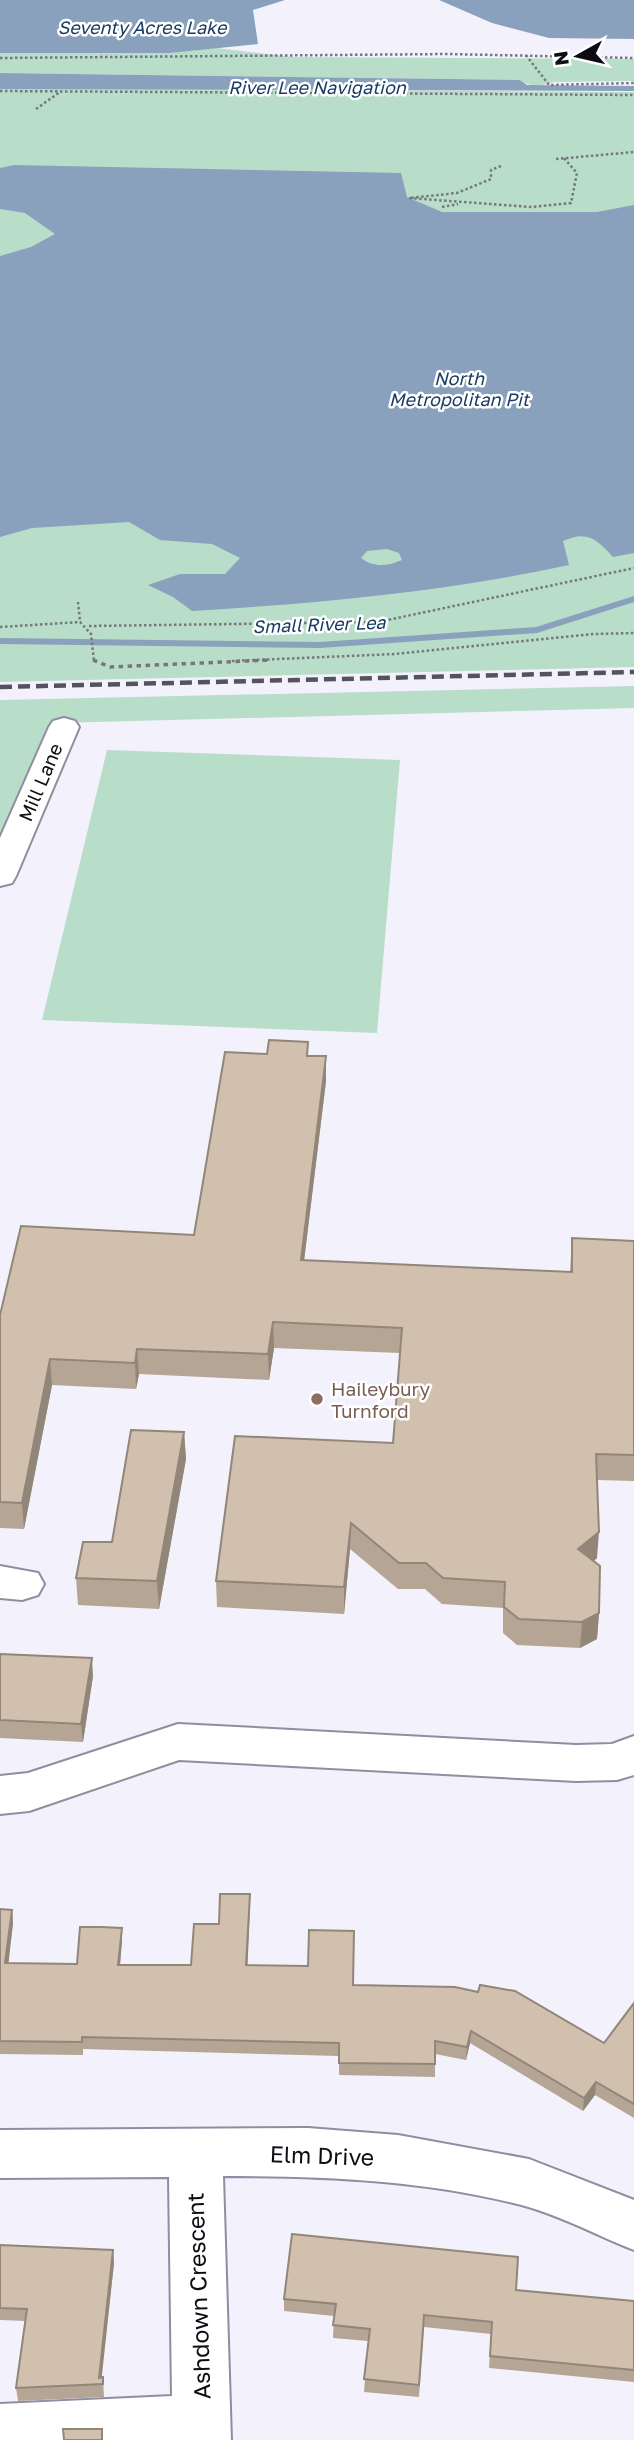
<svg xmlns="http://www.w3.org/2000/svg" width="634" height="2440" font-family="'Golos Text',sans-serif">
<rect width="100%" height="100%" fill="#f3f2fc"/>
<path fill="#b8ddc9" d="M216,48L292,57L634,59V81L554,82C541,86 531,88 520,80L0,73V53H170Z
M0,88L634,92V667L0,682Z
M634,686V708L57,723L0,850V700Z
M107,750L400,760L377,1033L42,1020Z"/>
<path fill="#89a1bc" fill-rule="evenodd" d="M0,0H285L253,10L258,44L170,53H0Z
M439,0H634V39L549,38L492,23Z
M0,73L520,80L527,85L634,86V91L0,89Z
M14,165L401,173L407,197L442,212H597L634,205V553L613,557C597,539 587,530 563,541L569,565C445,592 319,603 192,611L173,597L148,585L180,574H225L240,558L212,544L160,540L129,522L32,528L0,537V256L31,247L55,234L25,213L0,209V168ZM387,549L399,553L402,560C388,566 374,568 361,558L367,551Z"/>
<g fill="none" stroke-linecap="round" stroke-linejoin="round">
<path fill="#89a1bc" fill-rule="evenodd" d="M634,596V602L537,633L320,648L0,644V638L320,642L536,627Z"/>
<g stroke="#908da3" stroke-width="4">
<path id="minor" d="M64,718L75,721L79,727L16,876L12,883L0,886V838L49,727L53,721Z
M0,1566L38,1573L44,1584L38,1595L22,1600L0,1598Z
M178,1724L576,1745L612,1744L634,1736V1775L617,1780L576,1781L179,1760L29,1811L0,1814V1776L28,1773Z
M308,2128L398,2135L529,2159L634,2200V2250C598,2236 562,2216 525,2206C427,2180 324,2176 223,2176L231,2440H0V2404L172,2396L169,2177L0,2178V2130Z"/>
</g>
<path stroke="#77767f" stroke-width="2.5" stroke-dasharray="2.5 2.5" stroke-linecap="butt" d="M526,55L549,85L634,83
M0,58L447,54L634,58
M0,91L634,95
M36,109L60,92
M556,159L634,152
M501,166L491,170V179L457,193L409,198L531,207L571,203L577,173L563,157
M442,207L458,204
M78,602L80,622
M89,626L378,622L634,568
M0,627L80,622L91,634L94,661
M232,661L395,654L594,634L634,633"/>
<path stroke="#77767f" stroke-width="3.5" stroke-dasharray="4.5 4.5" stroke-linecap="butt" d="M93,660L110,667L270,660"/>
<use href="#minor" fill="#fff" fill-rule="evenodd"/>
<path stroke="#54535b" stroke-width="4.5" stroke-dasharray="12 6" stroke-linecap="butt" d="M0,687L634,672"/>
</g>
<path fill="#b4a595" d="M308,1042V1056L326,1081L304,1260L570,1272L572,1238L634,1241V1481L597,1480V1558L594,1561L599,1613L597,1639L580,1648L517,1645L503,1633V1608L442,1604L425,1589H398L350,1549L344,1614L217,1607L216,1581L393,1443L400,1353L274,1348L269,1380L139,1374L136,1389L52,1385L24,1529L0,1528V1315L194,1235L267,1054Z
M184,1432L186,1459L159,1609L78,1605L76,1578L112,1542Z
M0,1654L93,1676L83,1742L0,1738Z
M250,1894L247,1965L353,1985L604,2043L634,2003V2118L595,2095L583,2111L470,2043L466,2060L435,2054V2077L339,2075V2056L83,2049V2055L0,2054V1909L12,1910L13,1923L8,1963L77,1964L122,1940L120,1965H191L219,1924Z
M0,2245L113,2250L114,2263L101,2377H103L104,2397L18,2401L16,2388L26,2321L0,2320Z
M516,2290L634,2301V2382L489,2368L491,2334L424,2327L419,2397L364,2392L368,2341L333,2338L334,2316L284,2311V2299Z"/>
<path fill="#928679" d="M326,1056V1081L301,1286V1260Z
M273,1322L274,1348L269,1380L268,1354Z
M137,1349L139,1374L136,1389L135,1363Z
M50,1359L52,1385L24,1529L22,1503Z
M184,1432L186,1459L159,1609L157,1581Z
M351,1523L350,1549L344,1614V1587Z
M599,1532L597,1558L576,1575L578,1549Z
M599,1613L597,1639L580,1648L582,1622Z
M92,1658L93,1676L83,1742L81,1724Z
M250,1894V1907L247,1978L246,1965Z
M12,1910L13,1923L7,1976L5,1963Z
M122,1928V1940L119,1977L118,1965Z
M471,2031L470,2043L466,2060L467,2047Z
M596,2082L595,2095L583,2111L584,2098Z
M113,2250L114,2263L101,2384L99,2378Z"/>
<path fill="#d1c0ad" stroke="#928679" stroke-width="2" d="M269,1040L308,1042L307,1056H326L301,1260L572,1272V1238L634,1241V1455L596,1454L599,1532L578,1549L600,1566L599,1613L582,1622L519,1619L504,1607L505,1582L443,1578L426,1563H399L351,1523L344,1587L216,1581L235,1436L393,1443L402,1328L273,1322L268,1354L137,1349L135,1363L50,1359L22,1503L0,1502V1315L21,1226L194,1235L225,1052L267,1054Z
M131,1430L184,1432L157,1581L76,1578L83,1542H112Z
M0,1654L92,1658L81,1724L0,1720Z
M220,1894H250L246,1965L308,1966L309,1930L354,1931L353,1985L455,1987L478,1992L480,1985L515,1991L604,2043L634,2003V2104L596,2082L584,2098L471,2031L467,2047L435,2041V2064L339,2063V2043L82,2037V2042L0,2041V1909L12,1910L5,1963L77,1964L80,1927H101L122,1928L118,1965H191L194,1924H219Z
M292,2234L518,2257L516,2290L634,2301V2370L490,2356L492,2322L424,2315L419,2385L364,2379L370,2329L333,2325L336,2304L284,2299Z
M0,2245L113,2250L99,2378L103,2377V2384L16,2388L27,2309L0,2308Z
M63,2429H102V2440H64Z"/>
<circle fill="#8d6e63" stroke="#fff" stroke-width="2.5" cx="317" cy="1399" r="7"/>
<g text-anchor="middle" dominant-baseline="central" stroke-width="5" stroke-linejoin="round" paint-order="stroke">
<g font-size="18" font-style="italic" fill="#183c62" stroke="#fff">
<text x="142" y="27">Seventy Acres Lake</text>
<text x="317" y="87">River Lee Navigation</text>
<text x="459" y="378">North<tspan x="459" dy="21">Metropolitan Pit</tspan></text>
<text transform="translate(319 624) rotate(-2)">Small River Lea</text>
</g>
<g font-size="19" fill="#0d0c13" stroke="#fff">
<text transform="translate(40 782) rotate(-67)">Mill Lane</text>
</g>
<g font-size="19" fill="#785e54" stroke="#fff" text-anchor="start">
<text x="331" y="1388">Haileybury<tspan x="331" dy="22">Turnford</tspan></text>
</g>
<g font-size="23" fill="#0d0c13" stroke="#fff">
<text transform="translate(322 2155) rotate(2)">Elm Drive</text>
<text transform="translate(198 2296) rotate(-92)">Ashdown Crescent</text>
</g>
</g>
<g transform="translate(578 56) rotate(262)" stroke="#ffffff" stroke-width="5" paint-order="stroke">
<path d="M0-5L12 26L0 18L-12 26Z" fill="#0d0c13"/>
<text y="-10" font-size="19" font-weight="bold" text-anchor="middle" fill="#0d0c13">N</text>
</g>
</svg>
